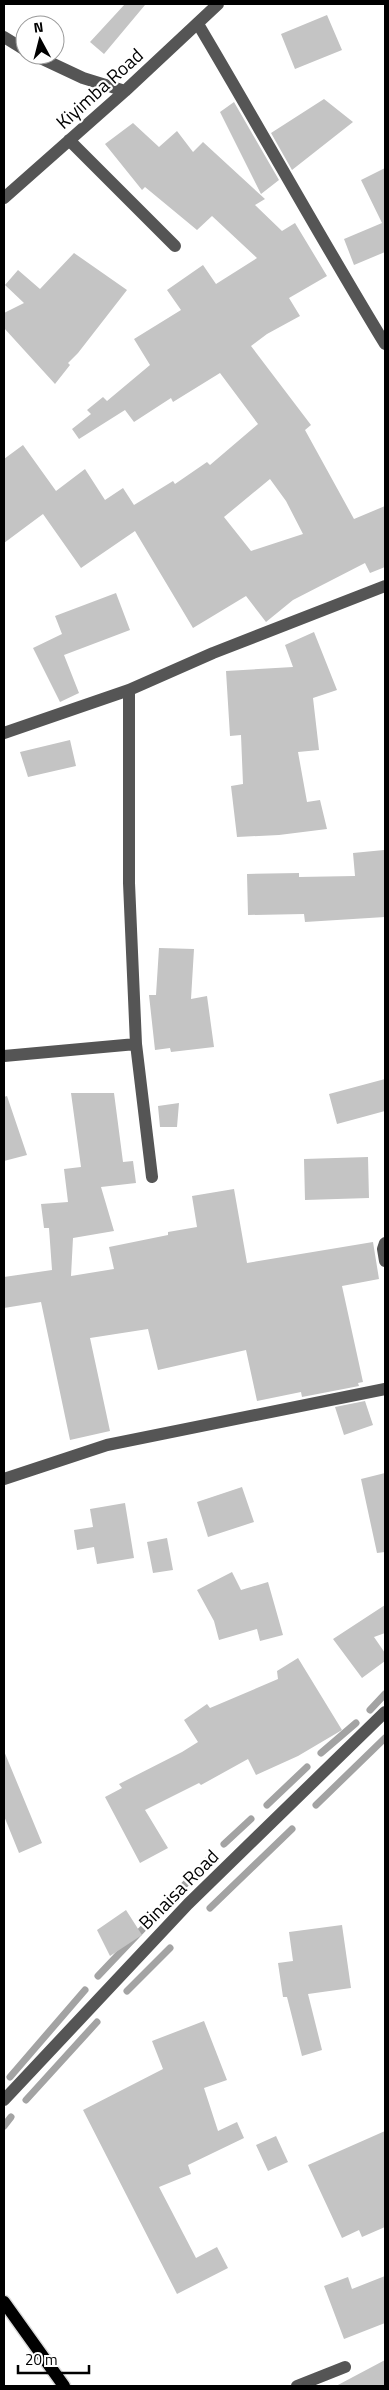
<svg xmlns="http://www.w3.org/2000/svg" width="389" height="2390" font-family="'Titillium Web',sans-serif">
<rect width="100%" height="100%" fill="#fff"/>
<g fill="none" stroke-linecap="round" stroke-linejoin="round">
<path stroke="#a3a3a3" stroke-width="7" d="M370,1710L385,1694
M321,1753L356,1723
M267,1805L307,1767
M316,1805L385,1738
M224,1844L251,1819
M210,1908L292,1829
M98,1976L210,1858
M127,1991L170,1948
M10,2077L85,1990
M26,2100L97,2022
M4,2126L11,2117"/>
</g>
<path fill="#c4c4c4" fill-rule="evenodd" d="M125,4L145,5L104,54L90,42Z
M327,15L342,50L295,69L281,34Z
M324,99L353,122L292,170L271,133Z
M234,102L279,180L261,194L220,112Z
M133,123L159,147L177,131L193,152L203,142L265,199L255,205L282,231L295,223L327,276L289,298L300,316L267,334L251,346L311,425L305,430L354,519L385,506V567L370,573L365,563L293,600L266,622L246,596L193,628L135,531L81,568L43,514L4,543V459L23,445L56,491L85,469L105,500L123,488L134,505L173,481L175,484L207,462L210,465L258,424L220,373L173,402L171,398L134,422L125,410L79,439L72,429L91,414L87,410L103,397L107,401L150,365L134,339L181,310L167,290L203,265L216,284L257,258L212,216L197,230L145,187L142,190L105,144ZM270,479L286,501L303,534L251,551L224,517Z
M385,168V252L354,265L344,239L382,223L361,180Z
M74,253L127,290L78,353L68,363L70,365L55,384L4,328V313L24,303L5,285L18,270L40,289Z
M116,593L130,630L64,655L79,693L60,702L33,648L62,634L55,616Z
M314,632L337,690L313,698L319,750L298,752L307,802L320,800L327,829L279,835L237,837L231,786L243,784L241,735L230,736L226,671L293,667L285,645Z
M70,740L76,766L28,777L20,752Z
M384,850L385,917L305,922L304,914L248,915L247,874L299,873V877L355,876L353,853Z
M159,948L194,949L191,999L207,996L214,1047L171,1052L170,1048L155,1050L149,995H156Z
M385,1079V1111L337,1124L329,1094Z
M71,1093H114L123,1162L133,1161L136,1183L101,1187L114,1231L73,1238L71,1276L114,1269L109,1247L168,1235V1232L197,1227L192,1196L234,1189L247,1263L373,1242L379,1279L342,1286L363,1382L358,1383L359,1386L302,1397L301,1392L257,1401L246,1350L158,1370L148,1329L90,1338L110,1431L70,1440L41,1302L4,1308V1277L52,1270L49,1228H44L41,1204L68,1202L64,1169L81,1167Z
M7,1096L27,1155L4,1161V1097Z
M179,1103L177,1127H160L158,1106Z
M368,1157L369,1198L305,1200L304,1159Z
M365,1401L373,1425L344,1435L335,1407Z
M385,1473V1552L377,1553L361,1479Z
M242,1487L254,1522L208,1537L197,1502Z
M125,1503L134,1558L97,1564L94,1547L77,1550L74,1530L93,1527L90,1509Z
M167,1538L173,1570L153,1573L147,1542Z
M232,1572L241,1590L268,1582L283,1635L260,1641L257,1629L219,1640L214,1621L197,1590Z
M385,1605V1633L374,1637L385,1653V1661L362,1678L333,1639Z
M298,1658L342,1730L298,1756L256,1775L248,1759L201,1785L199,1783L145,1810L168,1848L140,1863L105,1797L122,1788L119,1784L182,1752L198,1742L184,1720L207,1704L210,1708L278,1679L277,1671Z
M4,1751L42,1843L19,1853L4,1816Z
M126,1910L142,1935L110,1956L97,1930Z
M342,1925L351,1988L308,1994L322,2050L302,2056L287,1997H283L278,1963L293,1961L289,1932Z
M204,2021L227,2080L204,2088L218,2131L237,2122L244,2138L188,2165L191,2174L159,2187L196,2258L217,2247L228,2268L177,2294L83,2110L163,2069L152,2041Z
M385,2131V2227L362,2237L359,2230L342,2238L308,2165Z
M276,2136L288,2162L268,2171L256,2145Z
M385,2276V2323L344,2339L324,2286L348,2277L352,2289Z
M385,2360V2386H336Z"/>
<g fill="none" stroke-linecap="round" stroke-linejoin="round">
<g stroke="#dbdbdb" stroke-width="15">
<path id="major" d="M4,2302L64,2386"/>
</g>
<path stroke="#555" stroke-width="12" d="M198,24C261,130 321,239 385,344
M4,37L25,50
M34,55L83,78L125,91
M69,140L175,246
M4,198L125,91L218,4
M129,690V883L136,1044L152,1177
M4,733L129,690L213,653L385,586
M4,1056L136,1044
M385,1243L383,1249L385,1261
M4,1479L107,1445L385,1389
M4,2100L188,1904L385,1712
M297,2386L345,2367"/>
<use href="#major" stroke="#000" stroke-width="12"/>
</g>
<g text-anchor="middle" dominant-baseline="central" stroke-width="4.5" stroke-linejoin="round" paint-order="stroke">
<g font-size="19" fill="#000" stroke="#fff">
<text transform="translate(99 88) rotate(-42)">Kiyimba Road</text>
<text transform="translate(178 1889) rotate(-45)">Binaisa Road</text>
</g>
</g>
<rect width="389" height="2390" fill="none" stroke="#000000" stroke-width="10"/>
<g transform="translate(40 40) rotate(353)"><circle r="24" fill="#ffffff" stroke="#999999"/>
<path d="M0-4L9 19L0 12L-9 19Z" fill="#000000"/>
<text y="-8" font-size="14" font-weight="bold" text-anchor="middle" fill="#000000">N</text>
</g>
<path d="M18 2365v8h71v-8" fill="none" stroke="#000000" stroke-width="2.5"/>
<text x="25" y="2365" font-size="15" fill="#000000" stroke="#ffffff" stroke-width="4" paint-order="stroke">20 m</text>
</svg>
